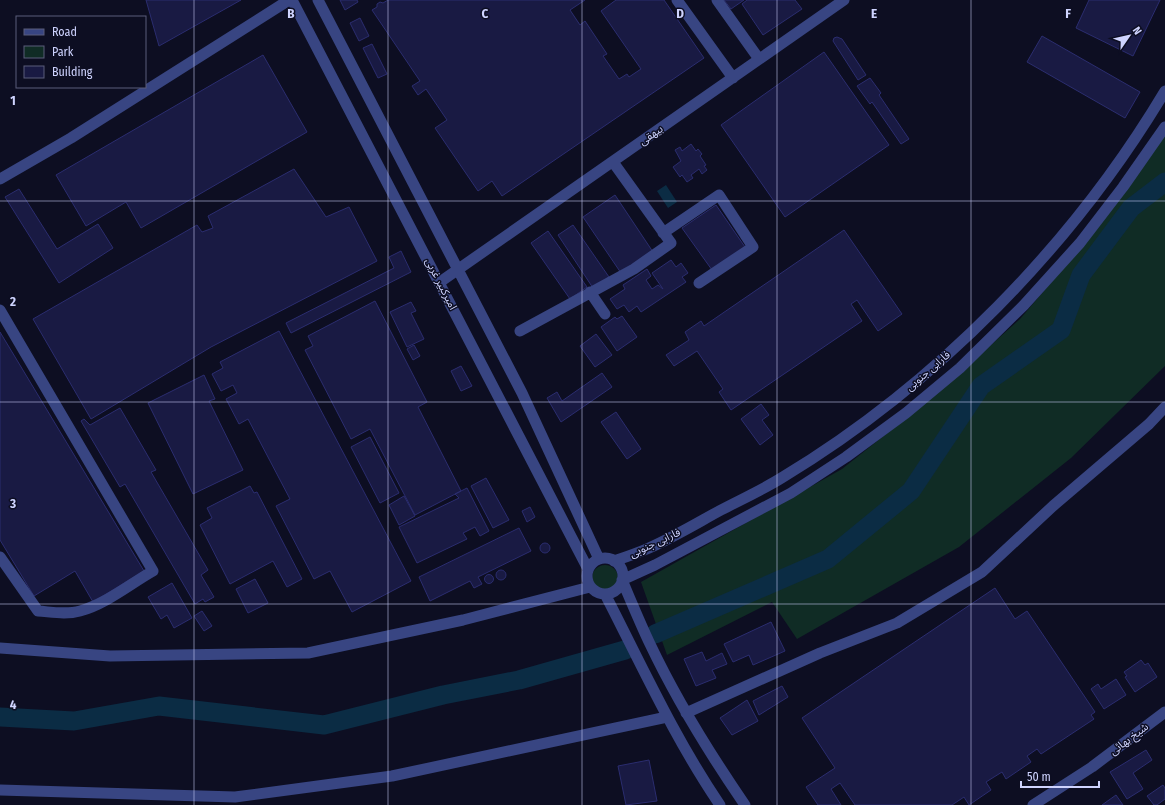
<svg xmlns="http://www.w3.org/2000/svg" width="1165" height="805" font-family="'Fira Sans Condensed','Noto Sans Arabic',sans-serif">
<rect width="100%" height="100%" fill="#0d0e22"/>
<path fill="#102c25" d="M1165,135V366L1071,458L959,547L797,639L772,602L667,655L641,582L842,469L934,396L1020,319L1100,225Z
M592 578a13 13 0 1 1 26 0a13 13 0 1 1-26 0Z"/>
<path fill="#0b2c44" d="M666,185L677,202L668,208L657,191Z"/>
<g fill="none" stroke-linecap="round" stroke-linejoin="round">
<path stroke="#0b2c44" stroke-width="19" d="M655,634L828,559L911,491L981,386L1061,330L1081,275L1131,208L1165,182
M0,717L74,721L159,706L324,725L443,695L519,680L625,650"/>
</g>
<path fill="#191a43" stroke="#2b2d6f" d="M146,0H241L159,46Z
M340,0H357L358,2L345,10Z
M388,0H585L570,10L580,25L585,21L607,54L603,56L619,79L627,74L629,77L641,69L601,11L616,0H664L704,58L502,196L492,181L478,191L435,128L447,120L426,89L418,95L412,86L420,81L372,10L377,7V4L380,2L383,3Z
M724,0H744L731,9Z
M747,0H795L802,9L763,35L742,4Z
M1089,0H1160L1133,56L1076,28Z
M360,18L369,36L359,41L350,23Z
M1042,36L1140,92L1125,118L1027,62Z
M837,37L842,39L866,75L858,80L833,41L834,38Z
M372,44L387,74L378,78L363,48Z
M824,52L889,145L785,217L721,125Z
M263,55L307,132L141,228L126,202L86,226L56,175Z
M870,78L881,93L879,95L909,139L901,144L872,102L870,104L857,86Z
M691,144L696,151L698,149L702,154L700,156L706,165L704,166L707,170L702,174L699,169L691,175L693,178L687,182L682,175L680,177L673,167L681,161L675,150L680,147L682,151Z
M294,169L326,217L349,207L377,261L211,347L91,419L33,319L197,225L202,232L213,228L208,216Z
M19,189L57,249L98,224L113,248L59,283L5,197Z
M615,195L653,252L621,273L583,217Z
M716,205L745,247L712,270L682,228Z
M573,225L609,277L593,288L558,235Z
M844,230L902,314L878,331L857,300L851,304L862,321L731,410L719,392L723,389L697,351L674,366L666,355L689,340L685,332L701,321L704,326Z
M548,231L587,287L570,299L531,243Z
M401,251L411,272L291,333L286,323L394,268L389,257Z
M671,260L676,267L681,263L688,273L682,277L686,282L641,312L637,306L629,312L624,305L617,309L610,299L625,289L623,285L647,269L651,276L646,280L652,289L658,285L663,289L652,273Z
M375,301L427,402L418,407L461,491L415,515L370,429L351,439L305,350L313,346L308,336Z
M411,302L416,311L411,313L424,339L407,347L390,312Z
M622,316L637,337L617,351L601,327L615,317L617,319Z
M279,331L411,581L352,612L330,571L314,579L276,506L290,499L248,419L239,424L226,399L237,393L233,385L221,391L212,374L223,368L220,362Z
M0,332L144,571L93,602L75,571L34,596L0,540Z
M596,334L612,355L595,367L580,346Z
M414,345L420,356L413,360L407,349Z
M461,366L472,386L461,391L451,371Z
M602,373L612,387L561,422L547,398L557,392L562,401Z
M204,375L215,399L209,401L243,470L193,494L148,403Z
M761,404L769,415L762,420L773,435L760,445L741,419Z
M120,408L156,470L151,472L208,570L201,575L214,597L205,602L203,599L195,604L125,484L120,487L81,421L84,419L90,425Z
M616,412L641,449L627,459L601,422Z
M370,437L399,493L380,503L351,447Z
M486,478L509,520L493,528L471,486Z
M250,486L254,493L257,492L302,579L287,587L273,561L230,584L200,525L212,518L207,508Z
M467,488L489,531L480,536L475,527L463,533L467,539L417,563L399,527L459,498L455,494Z
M404,496L415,516L399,525L389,505Z
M530,507L535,517L527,522L522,511Z
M519,528L531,551L478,577L482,584L474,588L470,581L430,601L419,577Z
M540 548a5 5 0 1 1 10 0a5 5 0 1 1-10 0Z
M496 575a5 5 0 1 1 10 0a5 5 0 1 1-10 0Z
M484.5 579a4.5 4.5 0 1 1 9 0a4.5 4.5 0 1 1-9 0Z
M255,579L268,603L248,613L236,589Z
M172,583L192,618L174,628L167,615L161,619L148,597Z
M995,588L1015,619L1027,611L1095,712L1091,715L1094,719L1041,754L1037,749L1027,756L1031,762L1006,779L1002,772L986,782L991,790L969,805L964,797L952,805H855L840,783L831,789L841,805H818L806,787L835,768L802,718Z
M202,611L212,626L204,631L194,616Z
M771,622L785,651L753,665L749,655L733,662L724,644Z
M702,652L706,661L722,653L727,664L712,670L716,678L696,686L684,659Z
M1141,660L1145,665L1148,663L1157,677L1135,692L1125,677L1127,676L1124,672Z
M1116,679L1126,695L1104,709L1091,689L1098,684L1101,689Z
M782,686L788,697L759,715L753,701Z
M747,700L758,721L732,735L720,718Z
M1146,750L1152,760L1133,773L1143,789L1127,799L1110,772Z
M649,760L657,801L626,805L618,766Z
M1163,785L1165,788V799L1157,805H1154L1147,796Z
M1116,795L1123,805H1102Z"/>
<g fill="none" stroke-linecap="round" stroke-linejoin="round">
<path stroke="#384582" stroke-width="11" d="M292,0L588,569
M318,0L522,393L599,559
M677,0L733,78
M717,0L759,59
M0,179L71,138L289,0
M663,233L719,195L753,247L699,283
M440,282L844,0
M590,292L605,314
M0,310L153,571C130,584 106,604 80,611C66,615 52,612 38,611L0,557
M520,331L634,269L671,243L613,162
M587 576a18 18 0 1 1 36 0a18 18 0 1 1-36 0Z
M614,561C626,557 638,553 649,548C674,537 697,523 721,510C742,499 764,489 783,477C937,384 1073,245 1165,91
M605,594C642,666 675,739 720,805
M0,648L110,656L308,653L463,620L590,587
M686,713L820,653L897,623L982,572L1053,506L1149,424L1165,407
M0,790L235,797L392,776L667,717
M745,805C710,754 677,701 650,644C640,623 631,601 622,580L655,565L791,493L846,457L906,413L960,368L1024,305L1080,243L1123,187L1165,127
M1033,805L1092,767L1165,712"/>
</g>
<path fill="none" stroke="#cfd4ff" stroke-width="1" stroke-opacity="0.55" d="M194,0V805M388,0V805M582,0V805M777,0V805M971,0V805M0,201H1165M0,402H1165M0,604H1165"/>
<g text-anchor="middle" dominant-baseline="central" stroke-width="3" stroke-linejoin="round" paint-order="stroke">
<g font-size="11" fill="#cfd4ff" stroke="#0d0e22">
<text transform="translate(651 135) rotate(-35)">بیهقی</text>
<text transform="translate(441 284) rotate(63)">امیرکبیر غربی</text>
<text transform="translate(928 371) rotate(-41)">فارابی جنوبی</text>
<text transform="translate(655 543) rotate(-25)">فارابی جنوبی</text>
<text transform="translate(1129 739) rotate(-37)">شیخ بهائی</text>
</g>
</g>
<g font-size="13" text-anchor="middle" font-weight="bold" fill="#cfd4ff" stroke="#0d0e22" stroke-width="3" stroke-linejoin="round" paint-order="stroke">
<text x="291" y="18">B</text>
<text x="485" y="18">C</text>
<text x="680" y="18">D</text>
<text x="874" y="18">E</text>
<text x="1068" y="18">F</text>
<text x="13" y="105">1</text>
<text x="13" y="306">2</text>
<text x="13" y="508">3</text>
<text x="13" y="709">4</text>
</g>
<rect x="16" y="16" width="130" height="72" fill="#0d0e22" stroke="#5b5d7a"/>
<rect x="24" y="29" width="20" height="6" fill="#384582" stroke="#5b5d7a"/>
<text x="52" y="36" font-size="12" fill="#cfd4ff">Road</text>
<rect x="24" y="46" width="20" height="12" fill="#102c25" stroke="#5b5d7a"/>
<text x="52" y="56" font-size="12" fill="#cfd4ff">Park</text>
<rect x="24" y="66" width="20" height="12" fill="#191a43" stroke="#5b5d7a"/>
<text x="52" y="76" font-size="12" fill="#cfd4ff">Building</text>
<g transform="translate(1129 36) rotate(56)" stroke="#0d0e22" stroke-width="3" paint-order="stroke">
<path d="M0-3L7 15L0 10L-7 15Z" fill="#cfd4ff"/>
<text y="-6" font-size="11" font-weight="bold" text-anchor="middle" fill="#cfd4ff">N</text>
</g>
<path d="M1021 781v6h78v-6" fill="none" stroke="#cfd4ff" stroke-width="2"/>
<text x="1027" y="781" font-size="12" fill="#cfd4ff" stroke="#0d0e22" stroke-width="3" paint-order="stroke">50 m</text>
</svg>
